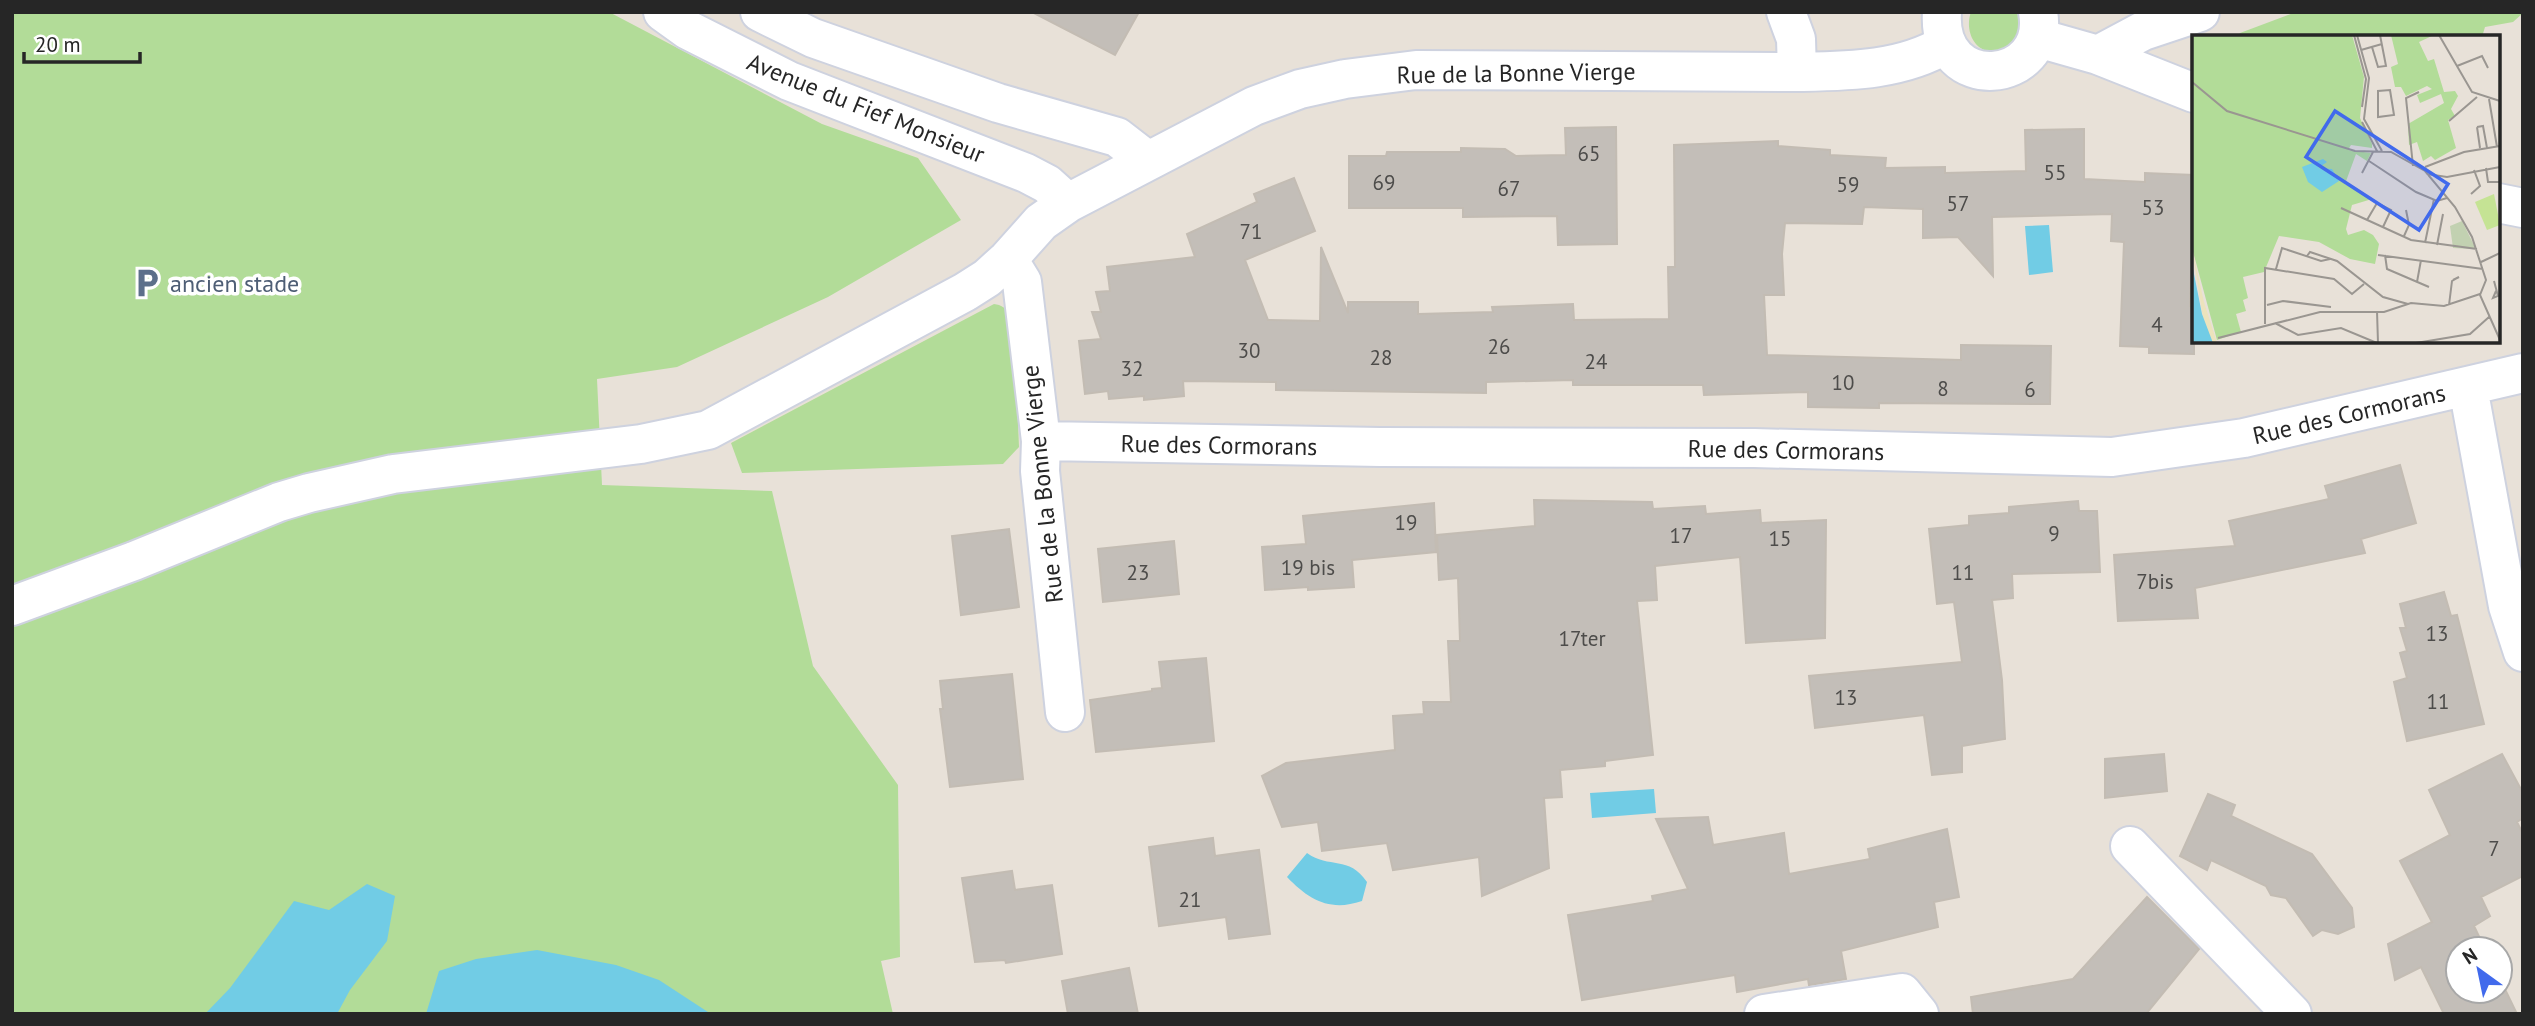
<svg xmlns="http://www.w3.org/2000/svg" width="2535" height="1026" font-family="'PT Sans',sans-serif">
<rect width="100%" height="100%" fill="#e8e1d8"/>
<path fill="#b2dc98" d="M12,12H609L822,124L918,158L961,220L828,297L677,367L597,379L602,485L772,491L813,666L898,785L900,957L881,961L893,1014H12Z
M1971,12H2023L2018,43C2011,46 1999,52 1992,52C1972,50 1965,28 1971,12Z
M2296,12H2523V13L2513,22L2485,27L2482,37H2237L2240,33Z
M994,304C1009,306 1010,316 1014,328L1019,447L1003,464L742,473L731,443Z"/>
<path fill="#71cce5" d="M2049,225L2053,272L2029,275L2025,226Z
M1654,789L1656,813L1592,818L1590,793Z
M1307,853C1329,869 1349,855 1367,882L1362,901C1330,912 1309,900 1287,877Z
M367,884L395,896L387,941L350,990L337,1014H205L230,988L294,901L329,910Z
M537,950L616,965L659,980L711,1014H426L439,971L476,959Z"/>
<path fill="#c3beb8" stroke="#c3bcb3" stroke-width="2" d="M1032,12H1139L1115,55Z
M1616,127L1617,244L1558,245L1557,216L1463,217V208H1349V156H1386L1387,152H1461V148L1505,149L1516,156L1566,155L1565,128Z
M2084,129V179L2145,182V173L2194,175L2190,306H2194V354L2149,353V347L2120,346L2124,242L2111,241L2112,214L1992,217L1993,276L1958,237L1923,238V209L1864,207L1862,224L1785,223L1782,254L1784,295H1764L1767,355L1961,360V345L2051,346L2050,404L1879,403V408L1808,407V392L1704,395L1703,385H1573V380L1486,382V393L1276,390V382L1183,381L1184,396L1144,400V396L1109,399L1108,391L1085,394L1079,341L1101,339L1092,312H1101L1096,292L1110,291L1107,267L1195,257L1187,234L1257,202L1254,194L1294,178L1315,231L1245,260L1268,320L1320,321L1321,247L1348,313V302H1418V314L1493,312L1492,307L1573,304L1574,320L1669,319L1668,267H1675L1674,145L1778,141V146L1830,150V155L1886,158L1885,168L1945,167V173L2026,171L2025,130Z
M2400,465L2416,523L2361,539L2365,553L2195,588L2198,618L2118,621L2114,555L2235,546L2229,521L2329,499L2325,486Z
M1534,500L1652,502L1653,509L1705,506L1706,514L1760,510L1761,523L1826,520L1825,638L1746,643L1740,557L1655,566L1657,600L1637,601L1653,755L1605,761V766L1560,770L1562,797L1544,798L1549,868L1482,896L1479,857L1393,870L1387,843L1322,851L1318,822L1282,827L1262,776L1286,763L1395,750L1393,716L1424,714L1423,702H1451L1448,641H1460L1458,578L1439,580L1437,535L1535,526Z
M2078,501L2079,511H2097L2100,572L2012,574L2013,598L1992,600L2002,680L2005,739L1962,746V772L1932,775L1924,715L1815,728L1809,676L1962,662L1954,602L1937,604L1929,529L1969,525V516L2009,513V507Z
M1434,503L1436,552L1352,560L1354,587L1308,590V587L1265,590L1262,547L1306,544L1303,516Z
M1009,529L1019,607L961,615L952,536Z
M1174,541L1179,594L1103,602L1098,549Z
M2444,592L2451,616L2457,615L2484,724L2407,741L2394,682L2407,678L2400,653L2407,651L2400,628H2406L2400,604Z
M1206,658L1214,741L1096,752L1090,700L1152,691V689L1162,688L1159,662Z
M1012,674L1023,779L950,787L940,709H943L940,681Z
M2164,754L2167,791L2105,798V759Z
M2502,754L2523,793V818L2517,822L2523,834V876L2481,897L2490,916L2474,926L2485,949H2458V991H2500V979L2517,1014H2444L2421,967L2395,980L2388,944L2432,922L2400,861L2450,835L2429,790Z
M2208,794L2235,805L2231,816L2312,854L2352,908L2354,927L2338,934L2322,930L2313,936L2286,898L2271,895L2266,886L2211,860L2207,870L2180,856Z
M1708,817L1713,845L1784,833L1789,874L1870,859L1868,849L1947,829L1959,897L1934,902L1938,927L1841,951L1846,979L1809,985L1808,979L1737,992L1735,975L1582,1000L1568,915L1653,901L1652,896L1688,889L1656,819Z
M1213,838L1215,856L1259,850L1270,934L1229,939L1226,917L1159,926L1149,847Z
M1012,871L1015,890L1052,885L1062,954L1006,963L1005,960L975,962L962,878Z
M2147,897L2199,949L2146,1014H1973L1971,997L2073,979Z
M1129,968L1138,1014H1068L1062,981Z"/>
<g fill="none" stroke-linecap="round" stroke-linejoin="round">
<g stroke="#ced2df" stroke-width="42">
<path id="minor" d="M663,12L688,30L789,81L1026,173L1047,184L1068,203
M760,12L813,38L998,103L1117,137L1148,161
M1786,12L1796,39L1797,72
M1942,12C1936,96 2051,85 2038,12
M2038,38L2098,55L2194,93
M2098,55L2143,31L2200,12
M2498,203L2523,208
M1008,259L1022,282L1041,441L1040,471L1065,712
M2468,387L2508,606L2523,652
M1041,441L1380,447L1754,448L2112,457L2244,438L2523,373
M12,606L134,561L279,502L309,493L393,474L641,444L708,430L965,292L987,278L1008,259L1041,222L1068,203L1254,106L1300,89L1345,79L1416,70L1797,72C1848,71 1901,71 1946,44
M2130,846L2292,1014
M1764,1014L1902,993L1919,1014"/>
</g>
<use href="#minor" stroke="#fff" stroke-width="38"/>
</g>
<defs>
<g id="parking-bare" transform="scale(2.415)"><path d="M-3.5-5.5H1a3.5 3.5 0 0 1 0 7H-1V5.5H-3.5ZM-1-3.4V-.6H.8a1.4 1.4 0 0 0 0-2.8Z" fill="#5c6f8a" stroke="#fff" stroke-width="2.5" paint-order="stroke"/></g>
</defs>
<g fill-rule="evenodd">
<use href="#parking-bare" x="147" y="283"/>
</g>
<g text-anchor="middle" dominant-baseline="central" stroke-width="7" stroke-linejoin="round" paint-order="stroke">
<g font-size="21" fill="#4d4c4a">
<text x="1589" y="153">65</text>
<text x="2055" y="172">55</text>
<text x="1384" y="182">69</text>
<text x="1848" y="184">59</text>
<text x="1509" y="188">67</text>
<text x="1958" y="203">57</text>
<text x="2153" y="207">53</text>
<text x="1251" y="231">71</text>
<text x="2157" y="324">4</text>
<text x="1499" y="346">26</text>
<text x="1249" y="350">30</text>
<text x="1381" y="357">28</text>
<text x="1596" y="361">24</text>
<text x="1132" y="368">32</text>
<text x="1843" y="382">10</text>
<text x="1943" y="388">8</text>
<text x="2030" y="389">6</text>
<text x="1406" y="522">19</text>
<text x="2054" y="533">9</text>
<text x="1681" y="535">17</text>
<text x="1780" y="538">15</text>
<text x="1308" y="567">19 bis</text>
<text x="1138" y="572">23</text>
<text x="1963" y="572">11</text>
<text x="2155" y="581">7bis</text>
<text x="2437" y="633">13</text>
<text x="1582" y="638">17ter</text>
<text x="1846" y="697">13</text>
<text x="2438" y="701">11</text>
<text x="2494" y="848">7</text>
<text x="1190" y="899">21</text>
</g>
<g font-size="24" fill="#262626" stroke="#fff">
<text transform="translate(1516 73) rotate(-1)">Rue de la Bonne Vierge</text>
<text transform="translate(866 108) rotate(22)">Avenue du Fief Monsieur</text>
<text transform="translate(2349 414) rotate(-13)">Rue des Cormorans</text>
<text transform="translate(1219 445) rotate(1)">Rue des Cormorans</text>
<text transform="translate(1786 450) rotate(1)">Rue des Cormorans</text>
<text transform="translate(1042 484) rotate(-96)">Rue de la Bonne Vierge</text>
</g>
<g font-size="24" fill="#4e5e75" stroke="#fff" text-anchor="start">
<text x="170" y="283">ancien stade</text>
</g>
</g>
<g transform="translate(2192 35)">
<rect width="308" height="308" fill="#e8e1d8"/>
<path d="M0,0H160L172,42L168,83L180,109V113L159,110L156,115L179,118L175,126L164,119L153,149L180,164L160,170L154,194L156,200L172,195L181,200L187,209L183,229L158,224L127,207L87,201L72,237L51,242L56,263L51,265L54,276L44,279L49,297L25,305L0,213ZM199,0H242L227,7L236,26L242,24L252,57L263,56L266,61L259,74L263,81L256,85L264,113L243,125L239,121L231,126L225,107L217,110L216,89L252,68L249,59L228,68L225,60L240,54L235,51L214,61L209,52H203L199,32L206,29Z" fill="#b2dc98"/>
<path d="M0,213L12,267L25,308H15Z" fill="#ece3bc"/>
<path d="M270,186L283,212L281,214L261,213L258,191Z" fill="#c2d1b1"/>
<path d="M302,159L308,190L295,195L283,167Z" fill="#c5e394"/>
<path d="M131,124L135,127L126,133L140,134L147,146L130,157L116,147L110,132ZM0,229L10,279L21,308H0Z" fill="#71cce5"/>
<path fill="none" stroke="#9a9691" stroke-width="2" d="M162,0L174,44L170,72M165,0L177,43L172,84L190,116M247,0L280,57L308,66M180,12L186,32L194,31L188,0M169,15L190,9M265,31L290,21L296,33M0,47L35,76L163,116L199,117L233,136L263,172L280,202L294,245L288,260L308,305M198,55L202,80L186,82V56ZM297,64L305,112M257,86L285,62M170,87L185,116M285,92L291,91L295,113M285,92L288,113M177,126L224,157L245,166L255,163M221,131L214,63L227,57M233,132L272,117L308,111M294,133L296,147H308M170,138L181,117M235,139L255,142L308,132M279,159L288,151L282,135M149,173L219,205L285,214M175,185L185,168L199,175L191,192M212,201L217,190L214,175M233,208L242,164M245,210L251,179M186,220L291,234M193,220L195,234L237,252M115,221L118,217L145,226L191,262L216,269M289,227L308,218M84,234L90,213L129,226L138,224M302,246L306,261L301,263L304,256M225,247L229,225M75,270L91,266L139,272M257,270L260,246L267,242L261,245M185,276L186,308M83,288L106,300L149,293L185,308M73,289V233L142,244L160,259L172,249M26,303L128,277H192L219,268L252,271L288,259M224,308L278,299L297,282"/>
<path fill="#416aec" fill-opacity="0.15" stroke="#416aec" stroke-width="3.5" d="M143,76L256,149L227,195L114,122Z"/>
<rect width="308" height="308" fill="none" stroke="#262626" stroke-width="3.5"/>
</g>
<rect width="2535" height="1026" fill="none" stroke="#262626" stroke-width="28"/>
<g transform="translate(2479 970) rotate(327)"><circle r="33" fill="#ffffff" stroke="#a8a8a8" stroke-width="2"/>
<path d="M0-5L12 26L0 18L-12 26Z" fill="#416aec"/>
<text y="-10" font-size="19" font-weight="bold" text-anchor="middle" fill="#262626">N</text>
</g>
<path d="M24 52v10h116v-10" fill="none" stroke="#262626" stroke-width="3.5"/>
<text x="35" y="52" font-size="21" fill="#262626" stroke="#ffffff" stroke-width="5" paint-order="stroke">20 m</text>
</svg>
